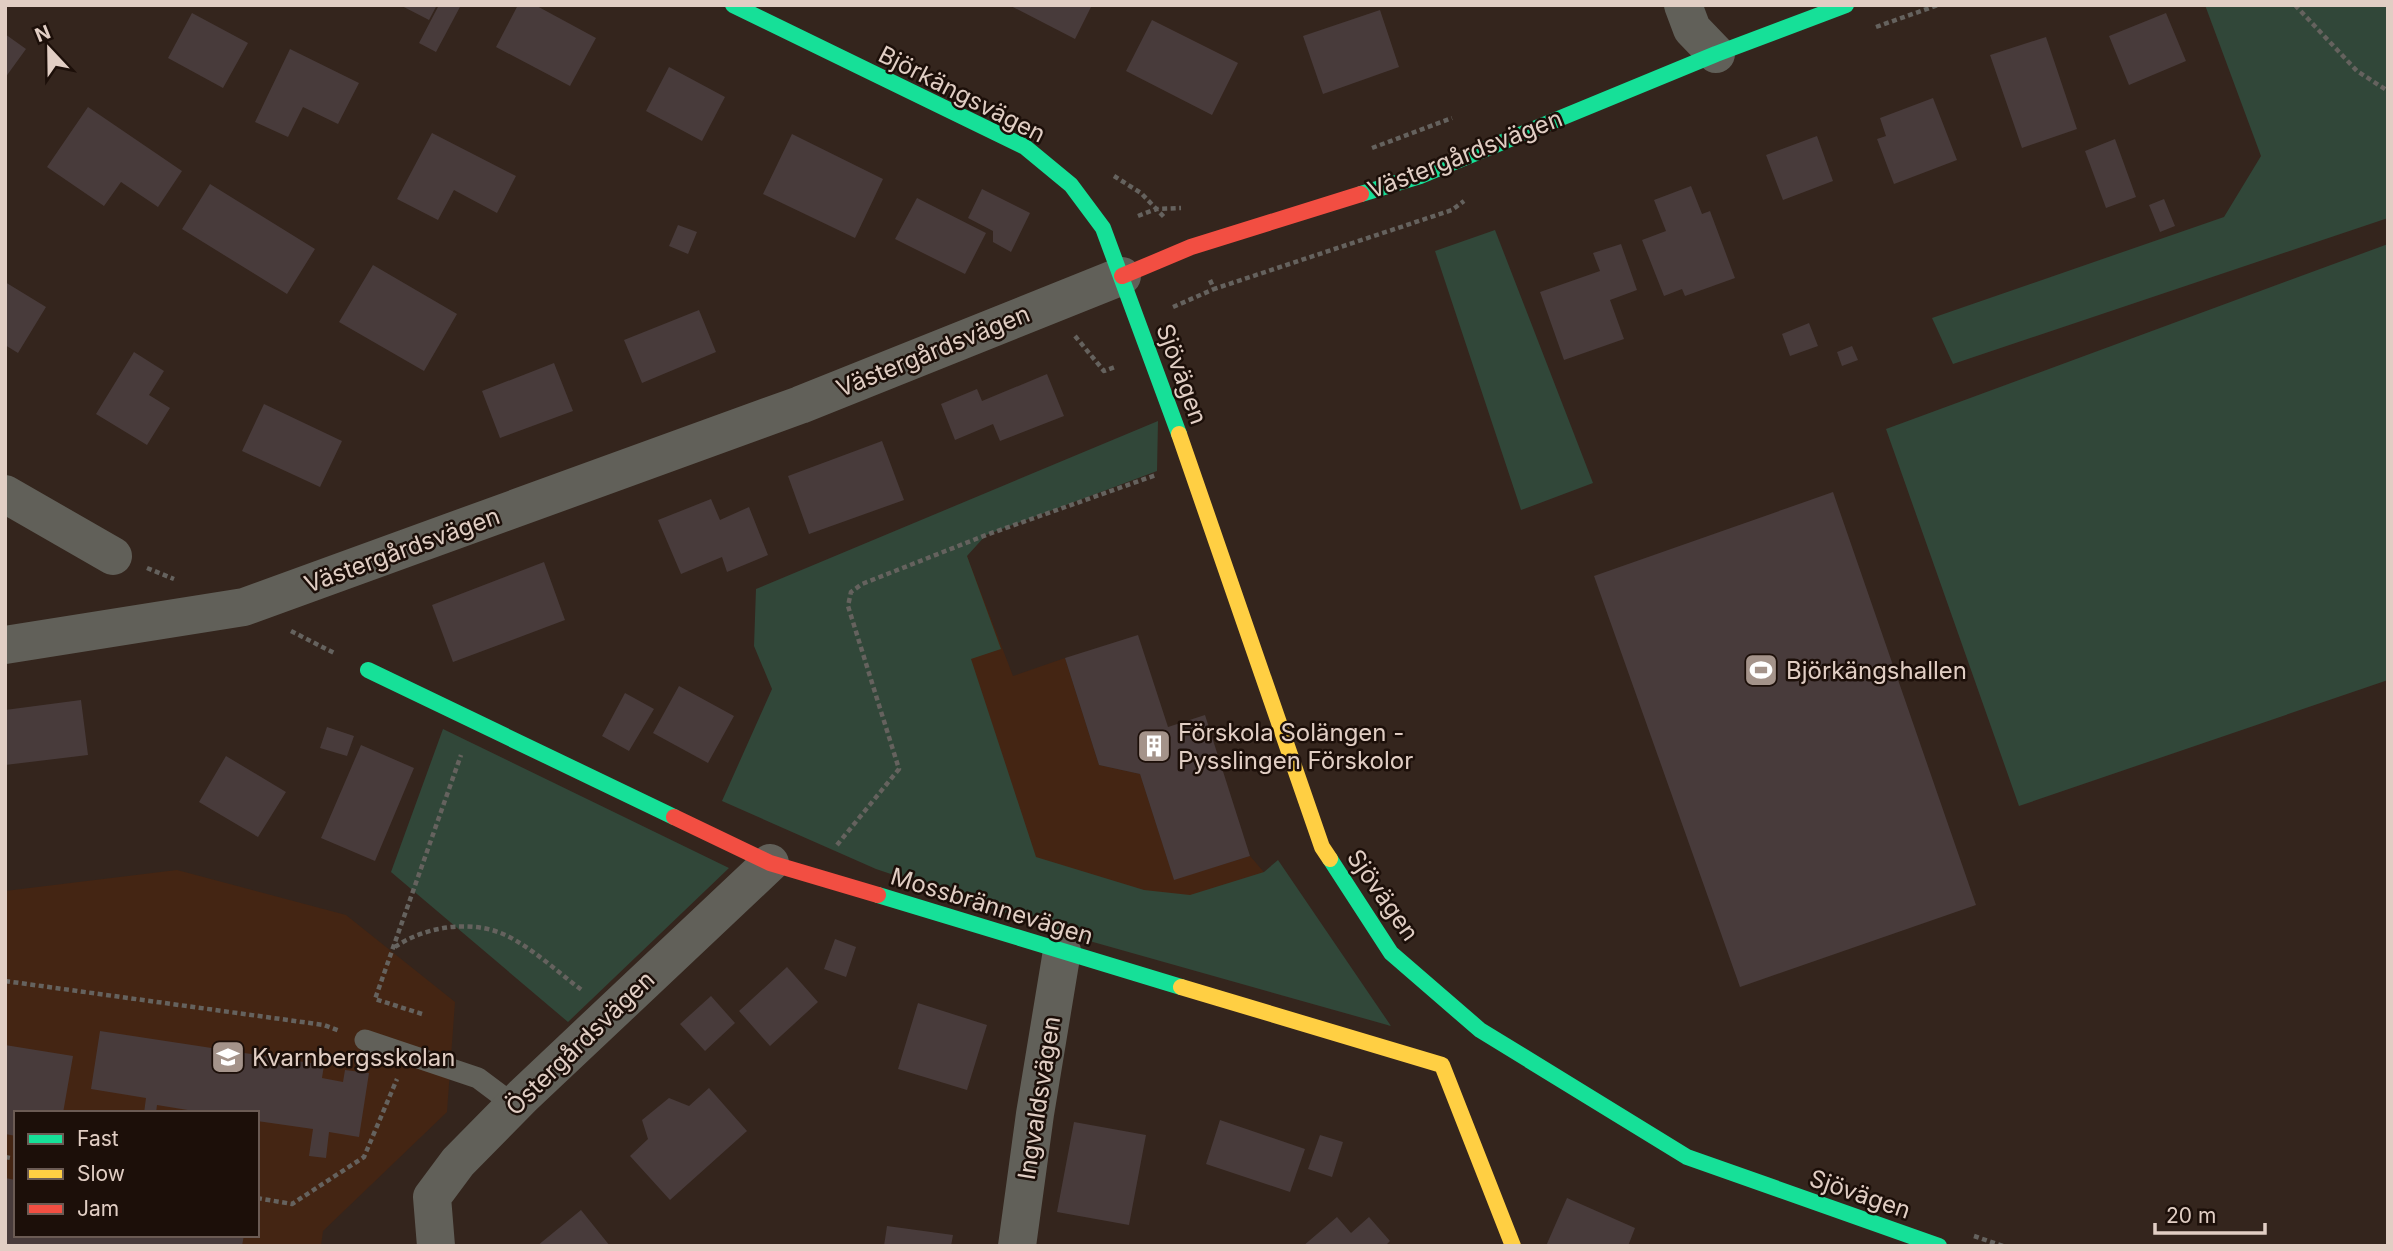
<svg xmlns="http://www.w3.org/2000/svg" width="2393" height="1251" font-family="Inter,sans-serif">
<rect width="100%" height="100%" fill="#34251d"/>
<path fill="#442513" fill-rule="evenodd" d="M967,556L1013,676L1065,658L1099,765L1140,774L1174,879L1250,856L1348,970L857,854Z
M177,870L346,915L455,1002L447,1112L323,1231L321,1246H5V891ZM16,1113H257V1235H16Z"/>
<path fill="#314739" d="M2205,5H2388V218L1953,364L1932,318L2224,217L2261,156Z
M1495,230L1593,483L1521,510L1435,251Z
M2388,244V680L2019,806L1886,429Z
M1158,421L1157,471L986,535L967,556L1001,649L971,659L1036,857L1144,890L1190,895L1264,872L1278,860L1391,1026L1093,942L876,869L722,801L772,689L754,646L756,589Z
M443,729L729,868L568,1022L391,872Z"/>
<path fill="#483b3b" d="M400,5H437L429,20Z
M439,5H461L436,52L419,43Z
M518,5H535L596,38L570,86L496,47Z
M1009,5H1092L1075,39Z
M1380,10L1399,67L1323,94L1303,36Z
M192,13L248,43L223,88L168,58Z
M2166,13L2186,61L2129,85L2109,36Z
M1152,20L1238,63L1212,115L1126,71Z
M5,34L26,49L5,78Z
M2046,37L2077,129L2022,148L1990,55Z
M290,49L359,83L338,124L303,107L288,137L255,122Z
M669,67L725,97L702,141L646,111Z
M1933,98L1957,160L1894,184L1877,139L1886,136L1880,118Z
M88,107L182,171L158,207L121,182L104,206L47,167Z
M432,133L516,176L497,213L454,190L438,220L397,199Z
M792,134L883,179L855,238L763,194Z
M1817,136L1833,181L1783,200L1766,155Z
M2115,139L2136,197L2106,208L2085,151Z
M210,184L315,249L287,294L182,229Z
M1691,186L1702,214L1710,211L1735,278L1685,296L1682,289L1664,296L1642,240L1666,231L1654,200Z
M982,189L1030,213L1011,252L993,242V231L968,218Z
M917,198L986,233L965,274L895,239Z
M2164,199L2175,226L2160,232L2149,205Z
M678,225L697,232L688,254L669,246Z
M1621,244L1637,290L1610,300L1624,339L1564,360L1540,292L1600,271L1593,253Z
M373,265L457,314L424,371L339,322Z
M5,282L46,307L18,353L5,345Z
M699,310L716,352L642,383L624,340Z
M1809,323L1818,346L1790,356L1782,334Z
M1852,346L1858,360L1842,366L1837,352Z
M134,352L164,371L149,395L170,408L147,445L96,414Z
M554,363L573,411L500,438L482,391Z
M1047,374L1064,416L1000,441L993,424L955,440L941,404L977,389L982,401Z
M264,404L342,441L320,487L242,451Z
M882,441L904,500L809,534L788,476Z
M1833,492L1976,905L1740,987L1594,576Z
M711,499L720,520L749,507L768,555L727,572L722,557L681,574L658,520Z
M544,562L565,620L453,662L432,605Z
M1138,635L1168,727L1205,715L1250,856L1174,880L1140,774L1099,765L1065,658Z
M679,686L734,716L708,763L653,733Z
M625,693L654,709L629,751L602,736Z
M81,700L88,755L5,765V710Z
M327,727L354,736L347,756L320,748Z
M361,745L414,768L375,861L321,838Z
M226,756L286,792L258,837L199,802Z
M835,939L856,947L846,977L824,969Z
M787,967L818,1002L770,1046L739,1011Z
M711,996L735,1023L705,1051L680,1024Z
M918,1003L987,1025L967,1090L898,1069Z
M100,1031L324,1065L322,1078L343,1082L345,1070L369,1073L359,1137L329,1132L326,1158L309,1156L313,1129L257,1121V1113H206L157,1105L156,1113H144L146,1098L91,1089Z
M5,1045L73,1056L63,1113H16V1136L5,1134Z
M709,1088L747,1131L670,1200L630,1156L648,1139L642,1120L669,1098L689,1106Z
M1220,1120L1305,1149L1290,1192L1206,1164Z
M1074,1122L1146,1135L1129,1225L1057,1212Z
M1320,1135L1343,1142L1332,1177L1308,1169Z
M5,1178L16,1180V1235H244L242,1246H5Z
M1567,1198L1635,1228L1628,1246H1546Z
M581,1210L610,1246H537Z
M1337,1217L1351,1233L1369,1217L1390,1241L1385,1246H1303Z
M887,1226L953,1235L951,1246H884Z"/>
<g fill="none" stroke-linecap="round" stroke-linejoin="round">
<path stroke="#65625e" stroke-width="4.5" stroke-dasharray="5 3.5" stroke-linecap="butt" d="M2295,5L2357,71L2388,91
M1876,27L1938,5
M1372,148L1452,118
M1114,176L1141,193L1164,217
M1138,216L1156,209L1181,208
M1210,280L1214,289L1452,210L1464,201
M1173,307L1214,289
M1075,336L1104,371L1115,367
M147,568L174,579
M291,631L336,654
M837,845L899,769L848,606L851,592L862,584L986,535L1156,475
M395,947C427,925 478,918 513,939C538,953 560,974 583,991
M5,981L324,1025L340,1031
M422,1014L375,999L461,755
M5,1157L16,1159
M257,1198L292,1204L364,1157L397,1079
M1974,1236L2003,1246"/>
<path stroke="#616059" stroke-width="21" d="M365,1040L478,1078L514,1105"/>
<path stroke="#616059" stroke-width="38" d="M1683,5L1692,29L1716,54
M5,494L113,556
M5,645L244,607L800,405L1122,276
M436,1246L432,1197L458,1162L523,1096L770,863
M1017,1246L1035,1114L1062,951"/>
<path stroke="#16e098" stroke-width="16" d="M733,5L1025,147L1071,185L1103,228L1179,434
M1361,194L1420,176L1716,54L1846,5
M368,670L674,817
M1330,859L1391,953L1480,1030L1687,1157L1939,1246
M878,895L1181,987"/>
<path stroke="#ffcf43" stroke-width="16" d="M1179,434L1322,847L1330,859
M1181,987L1442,1065L1513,1246"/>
<path stroke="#f24e42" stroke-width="16" d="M1122,276L1191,247L1361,194
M674,817L770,863L878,895"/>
</g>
<defs>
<g id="stadium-square" transform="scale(1.75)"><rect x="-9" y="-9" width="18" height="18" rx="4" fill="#a4938a" stroke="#1c0f09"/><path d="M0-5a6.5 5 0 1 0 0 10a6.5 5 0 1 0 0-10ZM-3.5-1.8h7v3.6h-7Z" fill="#fff"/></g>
<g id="building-square" transform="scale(1.75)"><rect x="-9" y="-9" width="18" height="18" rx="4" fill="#a4938a" stroke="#1c0f09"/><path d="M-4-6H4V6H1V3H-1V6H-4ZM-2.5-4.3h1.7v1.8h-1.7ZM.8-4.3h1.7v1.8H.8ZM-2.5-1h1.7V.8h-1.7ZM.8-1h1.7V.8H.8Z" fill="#fff"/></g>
<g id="school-square" transform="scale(1.75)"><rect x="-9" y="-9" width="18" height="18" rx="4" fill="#a4938a" stroke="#1c0f09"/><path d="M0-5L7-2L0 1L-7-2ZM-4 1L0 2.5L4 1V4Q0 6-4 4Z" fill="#fff"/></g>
</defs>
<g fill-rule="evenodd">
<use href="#stadium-square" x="1761" y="670"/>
<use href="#building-square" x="1154" y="746"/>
<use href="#school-square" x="228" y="1057"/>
</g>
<g text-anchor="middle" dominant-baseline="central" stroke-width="5" stroke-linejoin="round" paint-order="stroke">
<g font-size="24" fill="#e1cec4" stroke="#1c0f09">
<text transform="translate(962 94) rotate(27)">Björkängsvägen</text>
<text transform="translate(1465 154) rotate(-21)">Västergårdsvägen</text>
<text transform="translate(933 351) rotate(-22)">Västergårdsvägen</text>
<text transform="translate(1182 374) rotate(70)">Sjövägen</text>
<text transform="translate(402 550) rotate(-20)">Västergårdsvägen</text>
<text transform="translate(1383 895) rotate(55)">Sjövägen</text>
<text transform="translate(992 906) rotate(17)">Mossbrännevägen</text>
<text transform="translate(580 1043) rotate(-44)">Östergårdsvägen</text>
<text transform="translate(1039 1098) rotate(-81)">Ingvaldsvägen</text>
<text transform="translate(1860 1194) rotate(19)">Sjövägen</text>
</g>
<g font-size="24" fill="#e1cec4" stroke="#1c0f09" text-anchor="start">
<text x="1786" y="670">Björkängshallen</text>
<text x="1178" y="732">Förskola Solängen -<tspan x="1178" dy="28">Pysslingen Förskolor</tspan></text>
<text x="252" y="1057">Kvarnbergsskolan</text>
</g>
</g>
<rect width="2393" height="1251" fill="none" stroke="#e1cec4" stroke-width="14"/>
<rect x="14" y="1111" width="245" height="126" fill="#1c0f09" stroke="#6b5b54" stroke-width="2"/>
<rect x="28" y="1134" width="35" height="10" fill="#16e098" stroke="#6b5b54" stroke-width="2"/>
<text x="77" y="1146" font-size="21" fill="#e1cec4">Fast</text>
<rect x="28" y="1169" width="35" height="10" fill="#ffcf43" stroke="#6b5b54" stroke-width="2"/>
<text x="77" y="1181" font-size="21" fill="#e1cec4">Slow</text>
<rect x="28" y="1204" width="35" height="10" fill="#f24e42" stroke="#6b5b54" stroke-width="2"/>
<text x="77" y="1216" font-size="21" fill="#e1cec4">Jam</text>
<g transform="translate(49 49) rotate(338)" stroke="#1c0f09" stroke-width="5" paint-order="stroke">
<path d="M0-5L12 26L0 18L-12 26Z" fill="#e1cec4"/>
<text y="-10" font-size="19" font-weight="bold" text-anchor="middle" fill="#e1cec4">N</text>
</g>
<path d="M2155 1223v10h110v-10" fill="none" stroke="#e1cec4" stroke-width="3.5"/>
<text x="2166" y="1223" font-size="21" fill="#e1cec4" stroke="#1c0f09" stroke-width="5" paint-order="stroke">20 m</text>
</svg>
